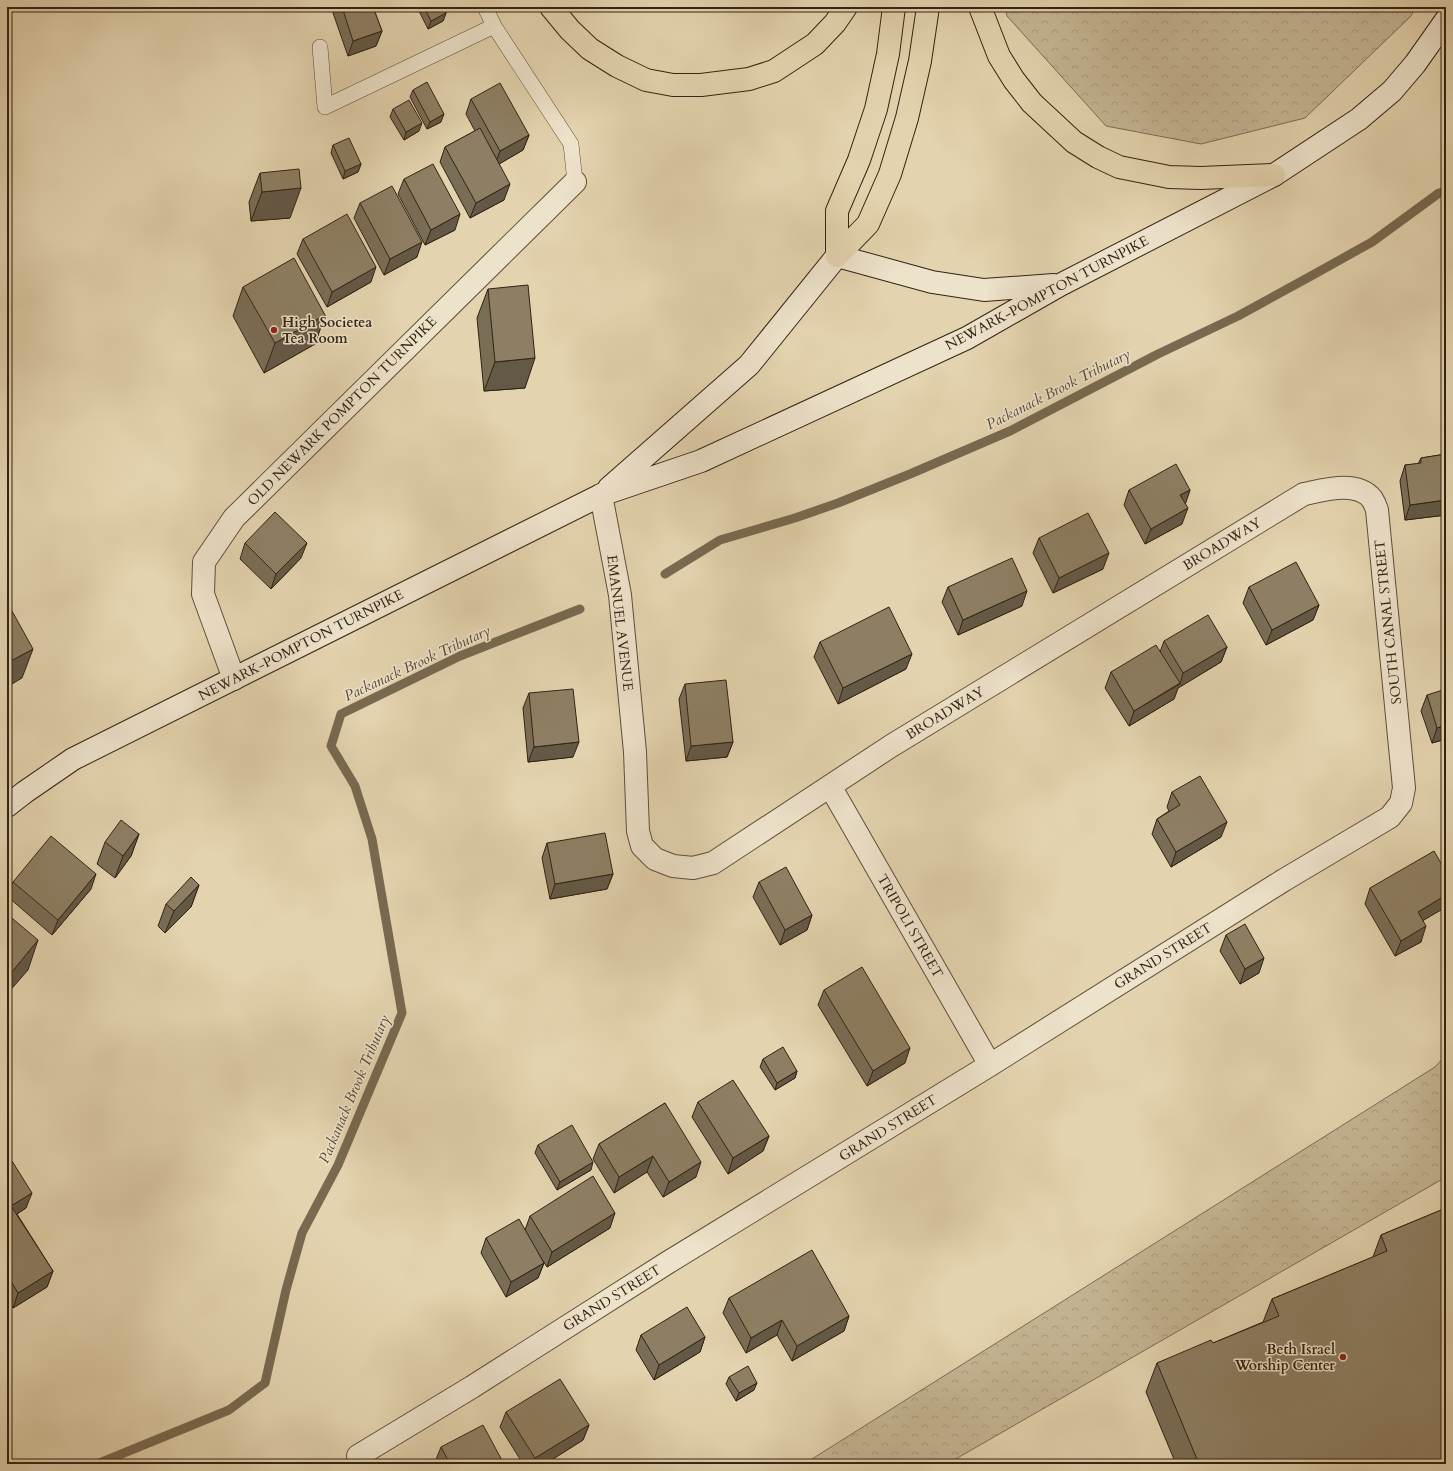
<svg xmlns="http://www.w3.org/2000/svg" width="1453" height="1471" font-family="Cardo,serif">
<defs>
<pattern id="forest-crowns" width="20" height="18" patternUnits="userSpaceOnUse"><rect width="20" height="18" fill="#c5b594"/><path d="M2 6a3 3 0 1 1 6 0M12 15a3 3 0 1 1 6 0" fill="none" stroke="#aa9b7f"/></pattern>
</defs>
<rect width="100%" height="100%" fill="#e3d3ae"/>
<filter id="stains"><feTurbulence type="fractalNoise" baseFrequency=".005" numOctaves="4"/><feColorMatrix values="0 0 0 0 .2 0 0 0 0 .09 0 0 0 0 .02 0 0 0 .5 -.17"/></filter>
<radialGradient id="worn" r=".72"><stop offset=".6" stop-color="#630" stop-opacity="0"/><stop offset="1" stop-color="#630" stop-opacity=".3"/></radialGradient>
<path fill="url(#forest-crowns)" stroke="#7c6c54" d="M1005,7H1415L1411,16L1305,118L1201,144L1106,126L1007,16Z
M1446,1055V1177L947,1464H804L1435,1067Z"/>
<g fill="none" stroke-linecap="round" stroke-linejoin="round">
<path stroke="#786950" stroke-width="9" d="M665,574L720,540L795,518L838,503L910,474L1010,431L1158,354L1238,316L1311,276L1372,242L1439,193L1446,191
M97,1464L229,1410L265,1383L286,1290L302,1233L338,1165L402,1013L372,839L355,786L331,746L341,714L460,656L580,609"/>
<g stroke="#5e4f3a" stroke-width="16">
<path id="service" d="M485,7L494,26L571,144L575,182
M320,47L325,107L494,26"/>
</g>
<g stroke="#5e4f3a" stroke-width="24">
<path id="minor" d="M234,679L203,594L204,562L234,518L575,182
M830,786L990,1065
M358,1456L472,1387L667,1263L990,1065L1284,880L1390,817L1401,803L1404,788L1377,510C1376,507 1374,502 1372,499C1357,480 1324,490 1304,494L891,746L713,863L693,868L673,866L655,859L642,846L638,831L635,752L620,595L601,495"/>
</g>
<g stroke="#322313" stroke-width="24">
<path id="secondary" d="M609,488L749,365L837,256L932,282L984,290L1054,285
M7,806L25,792L73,759L601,495L701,461L967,338L1060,285L1274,175L1359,119L1392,91L1415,64L1446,20"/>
</g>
<g stroke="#322313" stroke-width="24">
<path id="trunk" d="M551,7L570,30L590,49L617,66L646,80L673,85H701L749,79L774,71L815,44L835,23L846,7
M980,7L999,56L1014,80L1032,103L1074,142L1098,157L1119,167L1169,177L1201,178L1274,175
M837,256L868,224L890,174L907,118L920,61L928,7
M837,256V211L859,160L876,109L888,54L894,7"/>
</g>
<use href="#service" stroke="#ede2ca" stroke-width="15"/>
<use href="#minor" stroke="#ede2ca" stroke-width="22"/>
<use href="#secondary" stroke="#ede2ca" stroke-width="22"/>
<use href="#trunk" stroke="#e3d3ae" stroke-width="22"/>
</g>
<path fill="#7a6d56" stroke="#322313" d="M333,7H373L382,31L376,46L348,56L332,10Z
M417,7H442L446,13L443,21L428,29Z
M413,90L441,122L427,129L410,97Z
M471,99L529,135L523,150L499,164L504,200L470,218L440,162L445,147L475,131L466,114Z
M393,109L419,131L404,140L390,117Z
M333,145L361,164L358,172L343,179L331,153Z
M260,173L290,218L251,221L249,202Z
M404,179L455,230L425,245L398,194Z
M360,203L417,257L384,275L354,218Z
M303,239L371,282L327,307L297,254Z
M243,287L325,315L315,344L264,373L233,316Z
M488,289L525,388L484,391L477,318Z
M1446,454V515L1405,520L1400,481L1405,465L1418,464L1421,458Z
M1129,490H1190L1185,504L1182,524L1145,544L1124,505Z
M1039,538L1103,569L1053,593L1033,553Z
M245,543L301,558L271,589L240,559Z
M948,587L1022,606L958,635L942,602Z
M1249,587L1319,605L1313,620L1266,645L1243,603Z
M1164,641L1227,647L1221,662L1178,688L1174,699L1129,726L1105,688L1111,672L1160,652Z
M820,642L906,669L838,704L814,657Z
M685,684L733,742L727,757L686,761L679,699Z
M529,693L573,757L528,762L523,708Z
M1427,695L1446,739L1432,743L1421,711Z
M1172,792L1221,837L1171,867L1152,834L1157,819L1169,811L1167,807Z
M139,834L131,856L115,878L97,864L105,842Z
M547,843L613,874L607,889L550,899L542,858Z
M1446,872V907L1423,920L1421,942L1395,956L1365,904L1370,888Z
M13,882L91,889L52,935L8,897Z
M759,882L812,915L807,930L780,945L753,897Z
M199,885L191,907L165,933L158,926L166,904Z
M1226,935L1259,973L1240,984L1220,951Z
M824,990L905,1063L867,1086L818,1005Z
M763,1059L797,1071L795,1078L775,1090L760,1067Z
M698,1102L769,1136L763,1151L728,1174L692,1117Z
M665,1103L696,1177L663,1197L647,1172L614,1193L593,1159L599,1144Z
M538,1145L591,1170L557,1190L535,1153Z
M7,1165L26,1208L17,1214L53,1271L47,1287L13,1308L7,1299Z
M1446,1208V1464H1176L1146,1392L1157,1363L1213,1343L1263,1322L1272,1299L1373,1257L1381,1235Z
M530,1216L610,1228L547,1267L537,1252L544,1263L538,1278L506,1297L481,1253L486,1238L525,1230Z
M729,1298L849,1316L844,1331L792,1361L777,1335L746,1353L723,1313Z
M641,1335L705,1337L700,1352L654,1380L636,1350Z
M729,1377L754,1390L736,1401L726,1384Z
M506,1412L589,1425L583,1440L545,1464H523L500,1427Z
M441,1447L504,1464H436L435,1462Z"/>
<path fill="#635946" stroke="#322313" d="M446,13L443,21L428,29L431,21Z
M382,31L376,46L348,56L353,41Z
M444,114L441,122L427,129L430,122Z
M422,123L419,131L404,140L406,132Z
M529,135L523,150L494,167L500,151Z
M361,164L358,172L343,179L345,171Z
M510,184L504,200L470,218L476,203Z
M301,188L290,218L251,221L262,192Z
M460,214L455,230L425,245L431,230Z
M422,242L417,257L384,275L390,259Z
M376,267L371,282L327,307L332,292Z
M325,315L315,344L264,373L275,343Z
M535,358L525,388L484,391L495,362Z
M1190,490L1185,505L1180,495Z
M1446,500V515L1405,520L1410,505Z
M1188,508L1182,524L1145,544L1151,529Z
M307,543L301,558L271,589L276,574Z
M1109,553L1103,569L1053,593L1059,578Z
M1027,591L1022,606L958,635L963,620Z
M1319,605L1313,620L1266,645L1272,630Z
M1227,647L1221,662L1178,688L1174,699L1129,726L1134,711L1180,684L1183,673Z
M33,649L22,678L7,687V663Z
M912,654L906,669L838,704L843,688Z
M1446,725V739L1432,743L1437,728Z
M579,742L573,757L528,762L534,747Z
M733,742L727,757L686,761L691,746Z
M1227,822L1221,837L1171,867L1176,852Z
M139,834L131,856L115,878L123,856Z
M96,874L91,889L52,935L58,920Z
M613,874L607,889L550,899L555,884Z
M199,885L191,907L165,933L174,911Z
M1446,895V907L1412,927L1418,912Z
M812,915L807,930L780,945L785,930Z
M1426,926L1421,942L1395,956L1401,941Z
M38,940L28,970L7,994V978Z
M1264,958L1259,973L1240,984L1245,969Z
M910,1048L905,1063L867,1086L873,1071Z
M797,1071L795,1078L775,1090L777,1083Z
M769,1136L763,1151L728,1174L733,1158Z
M653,1156L647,1172L614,1193L619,1177Z
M593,1162L591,1170L557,1190L560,1182Z
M701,1162L696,1177L663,1197L669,1182Z
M32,1193L26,1208L7,1220L11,1206Z
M615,1213L610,1228L547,1267L552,1252Z
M544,1263L538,1278L506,1297L511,1282Z
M53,1271L47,1287L13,1308L18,1293Z
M849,1316L844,1331L792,1361L797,1346Z
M782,1320L777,1335L746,1353L751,1338Z
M705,1337L700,1352L654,1380L659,1365Z
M757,1383L754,1390L736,1401L739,1393Z
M589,1425L583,1440L545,1464H533L535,1458Z"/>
<path fill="#8e7f64" stroke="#322313" d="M342,7H373L382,31L353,41Z
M424,7H442L446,13L431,21Z
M427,82L444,114L430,122L413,90Z
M500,83L529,135L500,151L471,99Z
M409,100L422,123L406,132L393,109Z
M480,128L510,184L476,203L445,147Z
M349,138L361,164L345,171L333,145Z
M433,164L460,214L431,230L404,179Z
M299,169L301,188L262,192L260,173Z
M392,186L422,242L390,259L360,203Z
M347,214L376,267L332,292L303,239Z
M294,258L325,315L275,343L243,287Z
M528,285L535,358L495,362L488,289Z
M1446,454V500L1410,505L1405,465L1421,463V458Z
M1176,464L1190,490L1180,495L1188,508L1151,529L1129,490Z
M275,512L307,543L276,574L245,543Z
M1088,513L1109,553L1059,578L1039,538Z
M1012,558L1027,591L963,620L948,587Z
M1296,562L1319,605L1272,630L1249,587Z
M7,602L33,649L7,663Z
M889,607L912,654L843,688L820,642Z
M1208,615L1227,647L1183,673L1164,641Z
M1156,645L1180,683L1134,711L1111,672Z
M726,680L733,742L691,746L685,684Z
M573,689L579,742L534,747L529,693Z
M1446,689V725L1437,728L1427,695Z
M1200,776L1227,822L1176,852L1157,819L1180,805L1172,792Z
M121,820L139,834L123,856L105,842Z
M605,833L613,874L555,884L547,843Z
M51,836L96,874L58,920L13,882Z
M1434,851L1446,872V895L1418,912L1426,926L1401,941L1370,888Z
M786,867L812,915L785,930L759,882Z
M191,877L199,885L174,911L166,904Z
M7,914L38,940L7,978Z
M1245,924L1264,958L1245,969L1226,935Z
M862,967L910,1048L873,1071L824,990Z
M783,1047L797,1071L777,1083L763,1059Z
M733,1080L769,1136L733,1158L698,1102Z
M665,1103L701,1162L669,1182L653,1156L619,1177L599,1144Z
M572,1125L593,1162L560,1182L538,1145Z
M12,1161L32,1193L11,1206L53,1271L18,1293L7,1275V1165Z
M593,1176L615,1213L552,1252L530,1216Z
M1446,1208V1464H1199L1157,1363L1211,1340L1213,1343L1279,1316L1272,1299L1387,1251L1381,1235Z
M519,1219L544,1263L511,1282L486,1238Z
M812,1250L849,1316L797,1346L782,1320L751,1338L729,1298Z
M687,1307L705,1337L659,1365L641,1335Z
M748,1366L757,1383L739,1393L729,1377Z
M560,1379L589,1425L535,1458L506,1412Z
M483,1425L504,1464H450L441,1447Z"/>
<g fill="#8f2418" stroke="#ede2ca" stroke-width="1.5">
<circle cx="274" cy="330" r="4"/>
<circle cx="1343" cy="1357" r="4"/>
</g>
<g text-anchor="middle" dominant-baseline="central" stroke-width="3" stroke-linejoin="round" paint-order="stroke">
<g font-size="14" fill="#322313" stroke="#ede2ca">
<text transform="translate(1047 293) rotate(-28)">NEWARK-POMPTON TURNPIKE</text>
<text transform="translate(342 411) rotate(-45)">OLD NEWARK POMPTON TURNPIKE</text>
<text transform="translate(1222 544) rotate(-31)">BROADWAY</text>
<text transform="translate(1388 622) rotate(-96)">SOUTH CANAL STREET</text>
<text transform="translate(620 623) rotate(83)">EMANUEL AVENUE</text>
<text transform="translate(301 645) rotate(-27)">NEWARK-POMPTON TURNPIKE</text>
<text transform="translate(945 713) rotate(-31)">BROADWAY</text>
<text transform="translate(910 926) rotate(60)">TRIPOLI STREET</text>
<text transform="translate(1163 956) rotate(-32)">GRAND STREET</text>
<text transform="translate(888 1128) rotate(-32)">GRAND STREET</text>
<text transform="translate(612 1298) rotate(-32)">GRAND STREET</text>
</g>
<g font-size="14" font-weight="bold" fill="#322313" stroke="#ede2ca" text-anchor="start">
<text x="282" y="322">High Societea<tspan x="282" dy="16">Tea Room</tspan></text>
<text x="1335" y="1349" text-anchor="end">Beth Israel<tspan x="1335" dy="16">Worship Center</tspan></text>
</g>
<g font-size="15" font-style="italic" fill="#554632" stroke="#ede2ca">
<text transform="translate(1058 389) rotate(-27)">Packanack Brook Tributary</text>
<text transform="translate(417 663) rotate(-25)">Packanack Brook Tributary</text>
<text transform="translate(354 1089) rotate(-67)">Packanack Brook Tributary</text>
</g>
</g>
<rect width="1453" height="1471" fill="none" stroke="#e3d3ae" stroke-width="24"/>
<rect x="8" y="8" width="1437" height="1455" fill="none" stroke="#322313" stroke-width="2"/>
<rect x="12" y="12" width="1429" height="1447" fill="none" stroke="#322313"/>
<rect width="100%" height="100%" filter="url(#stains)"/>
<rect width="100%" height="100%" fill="url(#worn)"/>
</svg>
